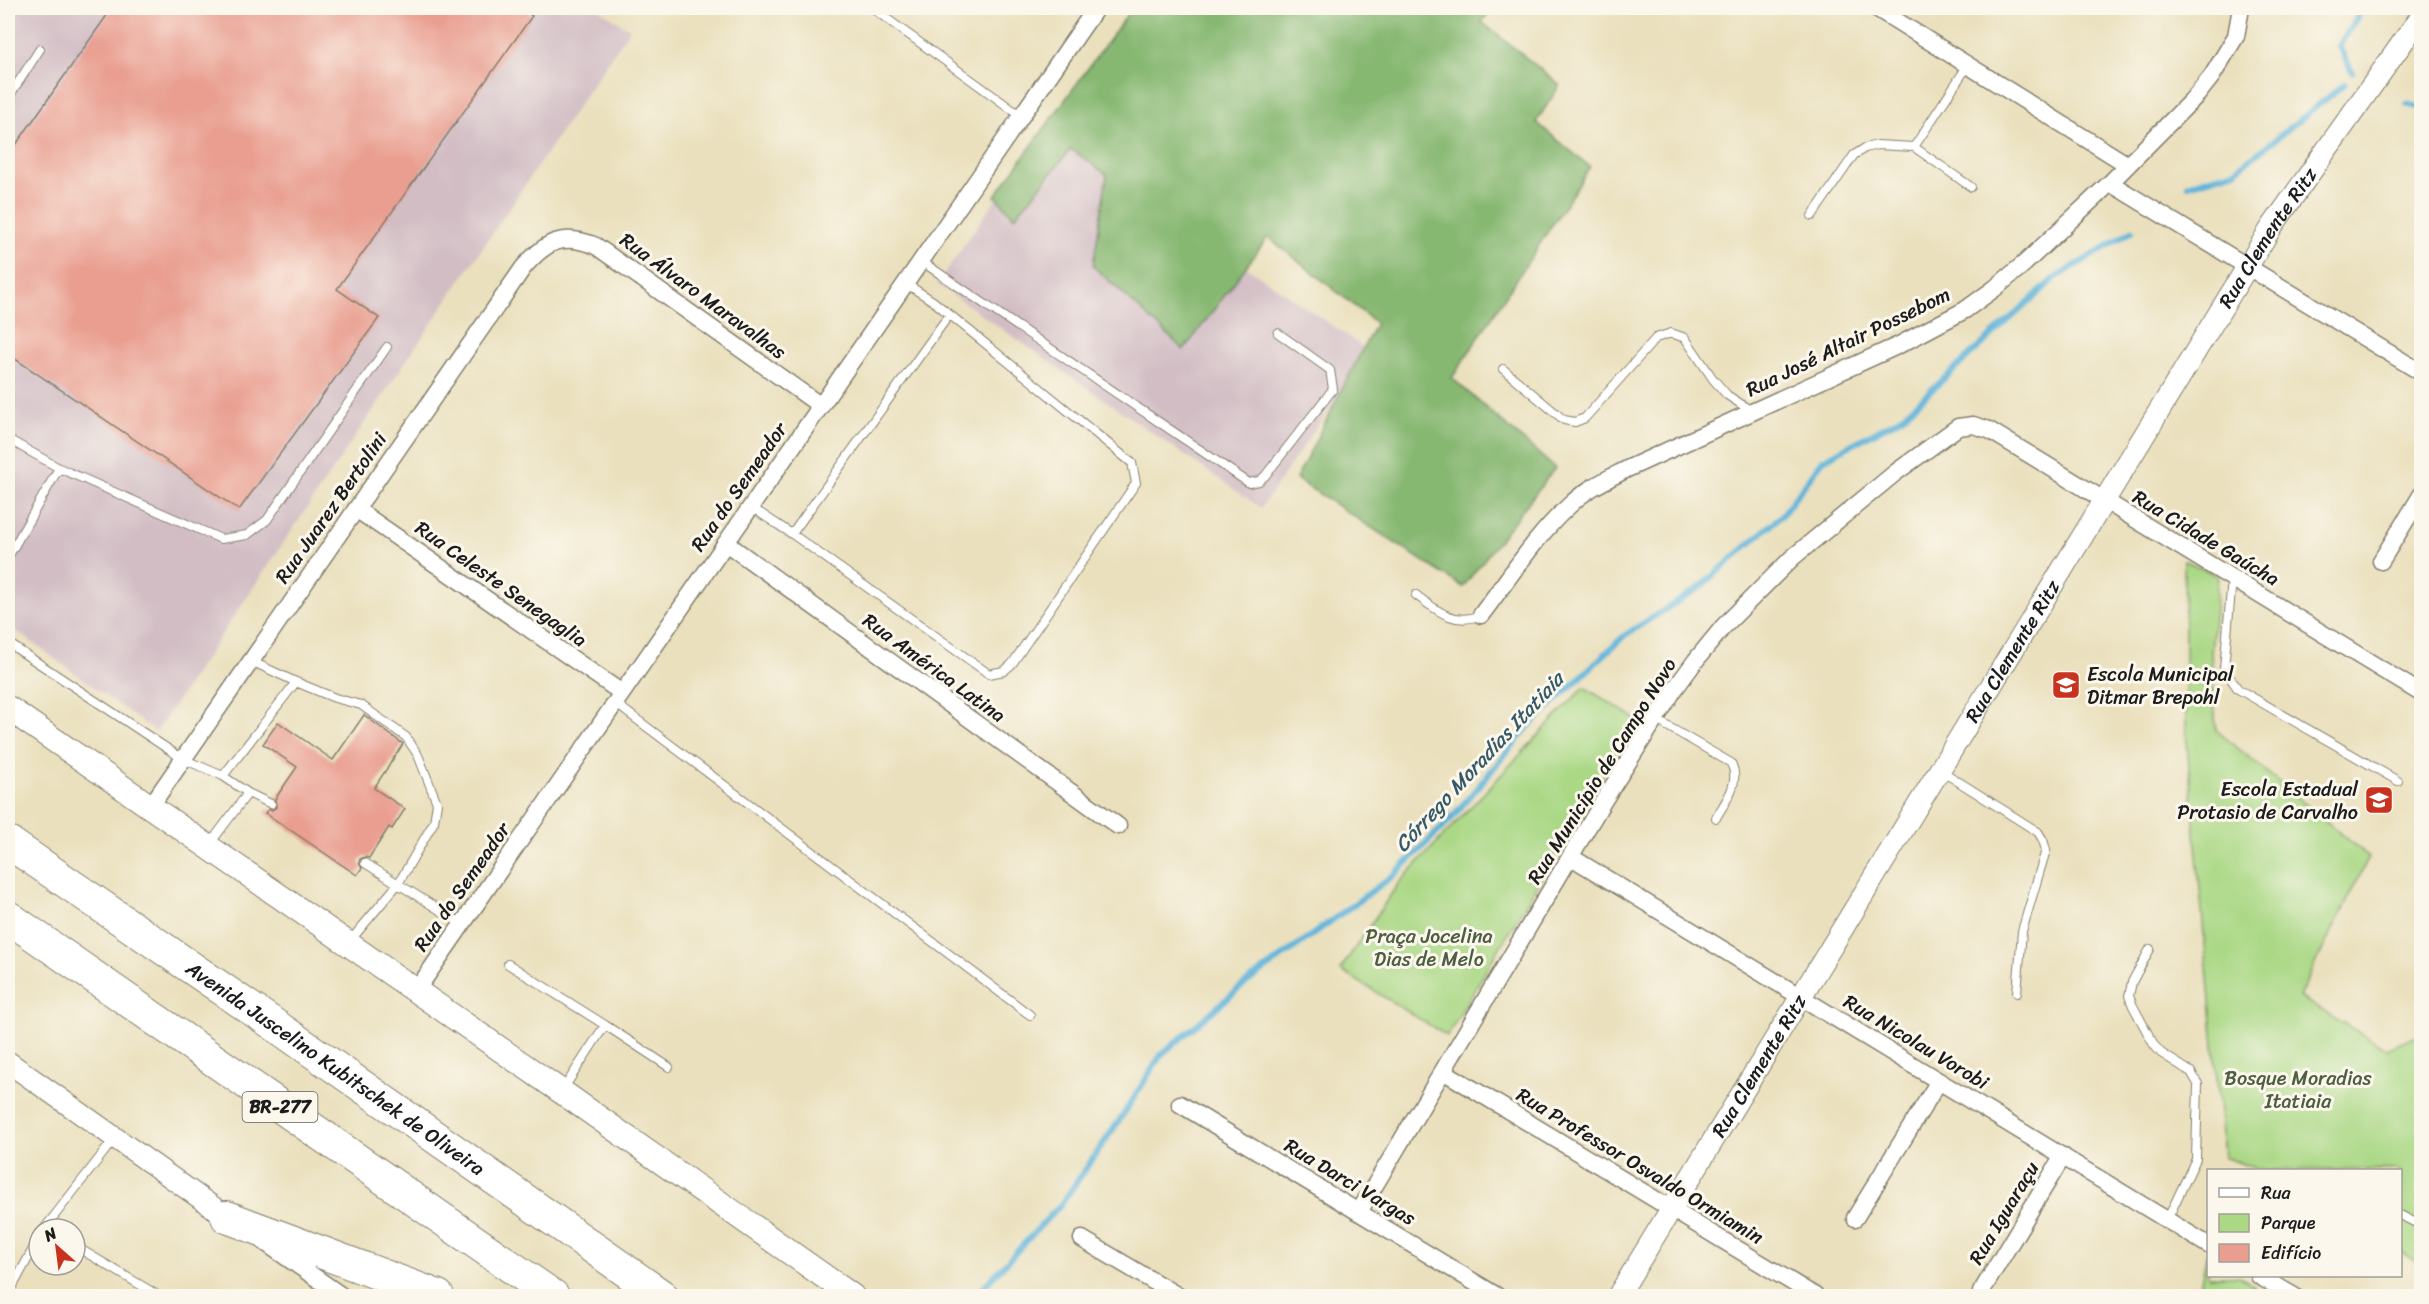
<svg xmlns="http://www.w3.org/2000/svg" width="2429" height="1304" font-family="Sriracha,sans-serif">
<rect width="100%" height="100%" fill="#fbf7ec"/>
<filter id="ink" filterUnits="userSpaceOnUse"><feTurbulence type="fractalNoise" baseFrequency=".0167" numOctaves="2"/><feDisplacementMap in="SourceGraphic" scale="12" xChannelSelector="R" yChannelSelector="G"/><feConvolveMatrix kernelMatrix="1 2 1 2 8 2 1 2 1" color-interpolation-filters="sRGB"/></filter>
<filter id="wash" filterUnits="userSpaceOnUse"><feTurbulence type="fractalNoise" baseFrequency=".008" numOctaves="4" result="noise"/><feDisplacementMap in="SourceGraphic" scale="24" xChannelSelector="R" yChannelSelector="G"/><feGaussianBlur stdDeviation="1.35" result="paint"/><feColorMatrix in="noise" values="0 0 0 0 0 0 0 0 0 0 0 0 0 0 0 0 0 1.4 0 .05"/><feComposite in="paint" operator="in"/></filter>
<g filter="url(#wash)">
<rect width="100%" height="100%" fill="#eae0bd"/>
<path fill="#d2bdc5" d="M8,8H597L630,29L156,732L8,625Z
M1045,128L1369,351L1261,508L937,284Z"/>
<path fill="#aad885" stroke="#637a50" stroke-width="1.5" d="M2184,560L2218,576L2211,653L2216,730L2369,857L2299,997L2387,1049L2414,1037L2421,1040V1265L2401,1252L2400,1170H2259L2224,1157L2186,733Z
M1584,687L1636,719L1447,1036L1340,970L1398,884Z
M2207,1253L2208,1255V1276H2239L2254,1285L2251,1296H2198Z"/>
<path fill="#87b872" stroke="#526a47" stroke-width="1.5" d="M1132,8H1492L1482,22L1560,85L1536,122L1590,167L1452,378L1555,468L1463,587L1296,479L1376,323L1268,237L1184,350L1093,266L1107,175L1071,149L1015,217L995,196Z"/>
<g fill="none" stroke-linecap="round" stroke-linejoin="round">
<path stroke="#5eb4da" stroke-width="6" d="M2352,72L2339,46L2363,8
M2407,104L2422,109
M2188,185L2235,171L2345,84
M977,1294L1062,1203L1123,1115L1161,1055L1242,986L1394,875L1450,820L1529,726L1625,635L1699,588L1782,515L1823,460L1901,418L2055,278L2132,231"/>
</g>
<g id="blocks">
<path fill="#e99e90" d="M112,8H521L532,16L337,289L379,318L239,510L8,354V156Z
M364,715L403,744L374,788L405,809L392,829L389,827L369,858L365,857L360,859L359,863L362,868L357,875L265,813L268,810H272L276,807L275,799L297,767L263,744L278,722L333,760Z"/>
</g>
</g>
<g filter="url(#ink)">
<use href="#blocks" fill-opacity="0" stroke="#837e6c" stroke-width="1.5"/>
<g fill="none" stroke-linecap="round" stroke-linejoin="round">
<g stroke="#837e6c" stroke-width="10">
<path id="service" d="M872,8L1021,116
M8,98L40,49
M1914,147L1968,65
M1812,216L1854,155L1865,148L1877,145L1914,147L1971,187
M921,261L1249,483L1259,481L1265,476L1333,389L1330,370L1278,333
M1503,369L1564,420L1575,422L1585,418L1656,338L1671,333L1685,338L1713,379L1727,395L1753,412
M8,439L59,468L221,539L247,535L267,520L387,347
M751,507L792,534L989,674L1004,671L1012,664L1136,483L1132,463L933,301L905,283
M792,534L949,315
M8,557L59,468
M2232,579L2224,669L2238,689L2398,781
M1416,595C1437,611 1455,626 1481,615
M8,643L183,759L223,776
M251,661L296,682L223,776L248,793L271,804
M296,682L335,698L361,705L406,737L418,755L437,803L434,822L398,884L350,941
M615,703L1030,1015
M1655,719L1731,763C1741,783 1726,800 1716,818
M1940,770L2038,832L2043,840L2046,850L2022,931L2017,993
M209,845L248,793
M365,863L462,924
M2150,949L2132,982L2129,996L2133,1006L2154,1045L2161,1053L2191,1072L2198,1084L2196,1159L2167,1220
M508,964L605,1025L562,1091
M605,1025L669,1067
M2400,1215L2422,1226
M44,1229L115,1138
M75,1246L159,1296
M8,1295L39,1238"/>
</g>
<g stroke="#837e6c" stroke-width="19">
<path id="minor" d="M1876,8L2128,165
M2110,183L2422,373
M356,509L622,693
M726,543L1118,826
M2381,561L2422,494
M1481,615C1510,577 1536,535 1572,503C1588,488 1608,479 1627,469L1899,345L1965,310L1994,289L2025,263L2110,183L2197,95L2212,76L2236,36L2241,8
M150,807L523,268C545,242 562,232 596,246L821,406
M1571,857L2208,1245
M416,991L1096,8
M1443,1071L1815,1296
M1180,1104L1497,1296
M1359,1212L1604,800L1674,690L1696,660L1723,627L1792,558L1895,473L1958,427L1973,425L1989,430L2422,694
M1855,1218L1939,1081
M1082,1239L1178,1296
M263,1241L342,1296
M2259,1276L2294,1296
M1981,1292L2063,1156"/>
</g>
<g stroke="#837e6c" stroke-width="23">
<g id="tertiary">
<path d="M8,1062L227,1217"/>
<path id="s1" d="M1618,1296L2271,228L2422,15"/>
</g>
</g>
<g stroke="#837e6c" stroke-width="26">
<path id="secondary" d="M8,708L562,1092L852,1296"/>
</g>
<g stroke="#837e6c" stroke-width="34">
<g id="motorway">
<path id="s2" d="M8,842L269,1021L662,1296"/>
<path d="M8,917L553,1296"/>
<path d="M227,1217L438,1296"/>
</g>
</g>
<use href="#service" stroke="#fff" stroke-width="8"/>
<use href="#minor" stroke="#fff" stroke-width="16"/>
<use href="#tertiary" stroke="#fff" stroke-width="21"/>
<use href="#secondary" stroke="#fff" stroke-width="24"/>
<use href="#motorway" stroke="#fff" stroke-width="32"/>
</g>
</g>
<defs>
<g id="school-square" transform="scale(1.5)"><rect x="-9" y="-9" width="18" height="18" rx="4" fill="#c8321e" stroke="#fbf7ec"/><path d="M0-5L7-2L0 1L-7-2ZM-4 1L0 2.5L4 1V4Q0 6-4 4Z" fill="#fff"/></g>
</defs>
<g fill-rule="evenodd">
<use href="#school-square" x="2066" y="685"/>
<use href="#school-square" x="2379" y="800"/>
</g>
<g text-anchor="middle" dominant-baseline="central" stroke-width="6" stroke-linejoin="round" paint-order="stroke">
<rect fill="#fbf7ec" stroke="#5f5e5a" stroke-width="1.5" x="242.5" y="1092" width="75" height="30" rx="4.5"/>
<g font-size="18" font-weight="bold" fill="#1c1c1c">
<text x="280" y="1107">BR-277</text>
</g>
<g font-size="20" fill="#1c1c1c" stroke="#fbf7ec">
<text stroke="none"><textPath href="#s1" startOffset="1242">Rua Clemente Ritz</textPath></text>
<text transform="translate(703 296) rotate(36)">Rua Álvaro Maravalhas</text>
<text transform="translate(1848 342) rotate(-26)">Rua José Altair Possebom</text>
<text transform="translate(739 487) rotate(-55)">Rua do Semeador</text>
<text transform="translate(331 508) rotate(-55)">Rua Juarez Bertolini</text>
<text transform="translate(2206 538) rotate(31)">Rua Cidade Gaúcha</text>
<text transform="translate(501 584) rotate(35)">Rua Celeste Senegaglia</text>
<text stroke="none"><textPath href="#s1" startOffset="756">Rua Clemente Ritz</textPath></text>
<text transform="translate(934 668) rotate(36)">Rua América Latina</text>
<text transform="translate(1602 771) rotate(-58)">Rua Município de Campo Novo</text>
<text transform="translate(462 887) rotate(-55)">Rua do Semeador</text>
<text transform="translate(1916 1042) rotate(31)">Rua Nicolau Vorobi</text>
<text stroke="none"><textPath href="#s1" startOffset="270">Rua Clemente Ritz</textPath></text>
<text stroke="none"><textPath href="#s2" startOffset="398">Avenida Juscelino Kubitschek de Oliveira</textPath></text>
<text transform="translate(1640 1166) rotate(31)">Rua Professor Osvaldo Ormiamin</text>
<text transform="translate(1350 1182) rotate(31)">Rua Darci Vargas</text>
<text transform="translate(2004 1213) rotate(-59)">Rua Iguaraçu</text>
</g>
<g font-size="20" fill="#1c1c1c" stroke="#fbf7ec" text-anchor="start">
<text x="2087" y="674">Escola Municipal<tspan x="2087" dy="23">Ditmar Brepohl</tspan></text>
<text x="2358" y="789" text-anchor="end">Escola Estadual<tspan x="2358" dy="23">Protasio de Carvalho</tspan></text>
</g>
<g font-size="20" fill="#4e5e41" stroke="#fbf7ec">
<text x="1429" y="936">Praça Jocelina<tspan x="1429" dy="23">Dias de Melo</tspan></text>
<text x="2298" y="1078">Bosque Moradias<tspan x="2298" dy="23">Itatiaia</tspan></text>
</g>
<g font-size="21" font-style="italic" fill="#365968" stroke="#fbf7ec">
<text transform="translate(1479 762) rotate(-47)">Córrego Moradias Itatiaia</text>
</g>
</g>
<rect width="2429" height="1304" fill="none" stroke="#fbf7ec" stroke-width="30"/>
<rect x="2207" y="1169" width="195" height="108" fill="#fbf7ec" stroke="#a29f99" stroke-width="1.5"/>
<rect x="2219" y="1188" width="30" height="9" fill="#ffffff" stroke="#a29f99" stroke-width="1.5"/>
<text x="2261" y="1199" font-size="18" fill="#1c1c1c">Rua</text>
<rect x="2219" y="1214" width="30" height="18" fill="#aad885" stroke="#a29f99" stroke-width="1.5"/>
<text x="2261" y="1229" font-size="18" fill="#1c1c1c">Parque</text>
<rect x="2219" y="1244" width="30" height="18" fill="#e99e90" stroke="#a29f99" stroke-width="1.5"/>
<text x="2261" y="1259" font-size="18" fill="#1c1c1c">Edifício</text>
<g transform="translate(57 1247) rotate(332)"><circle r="28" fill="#fbf7ec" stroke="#a29f99" stroke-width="1.5"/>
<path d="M0-4.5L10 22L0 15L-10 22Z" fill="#c8321e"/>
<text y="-9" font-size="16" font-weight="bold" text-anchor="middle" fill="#1c1c1c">N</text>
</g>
</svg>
